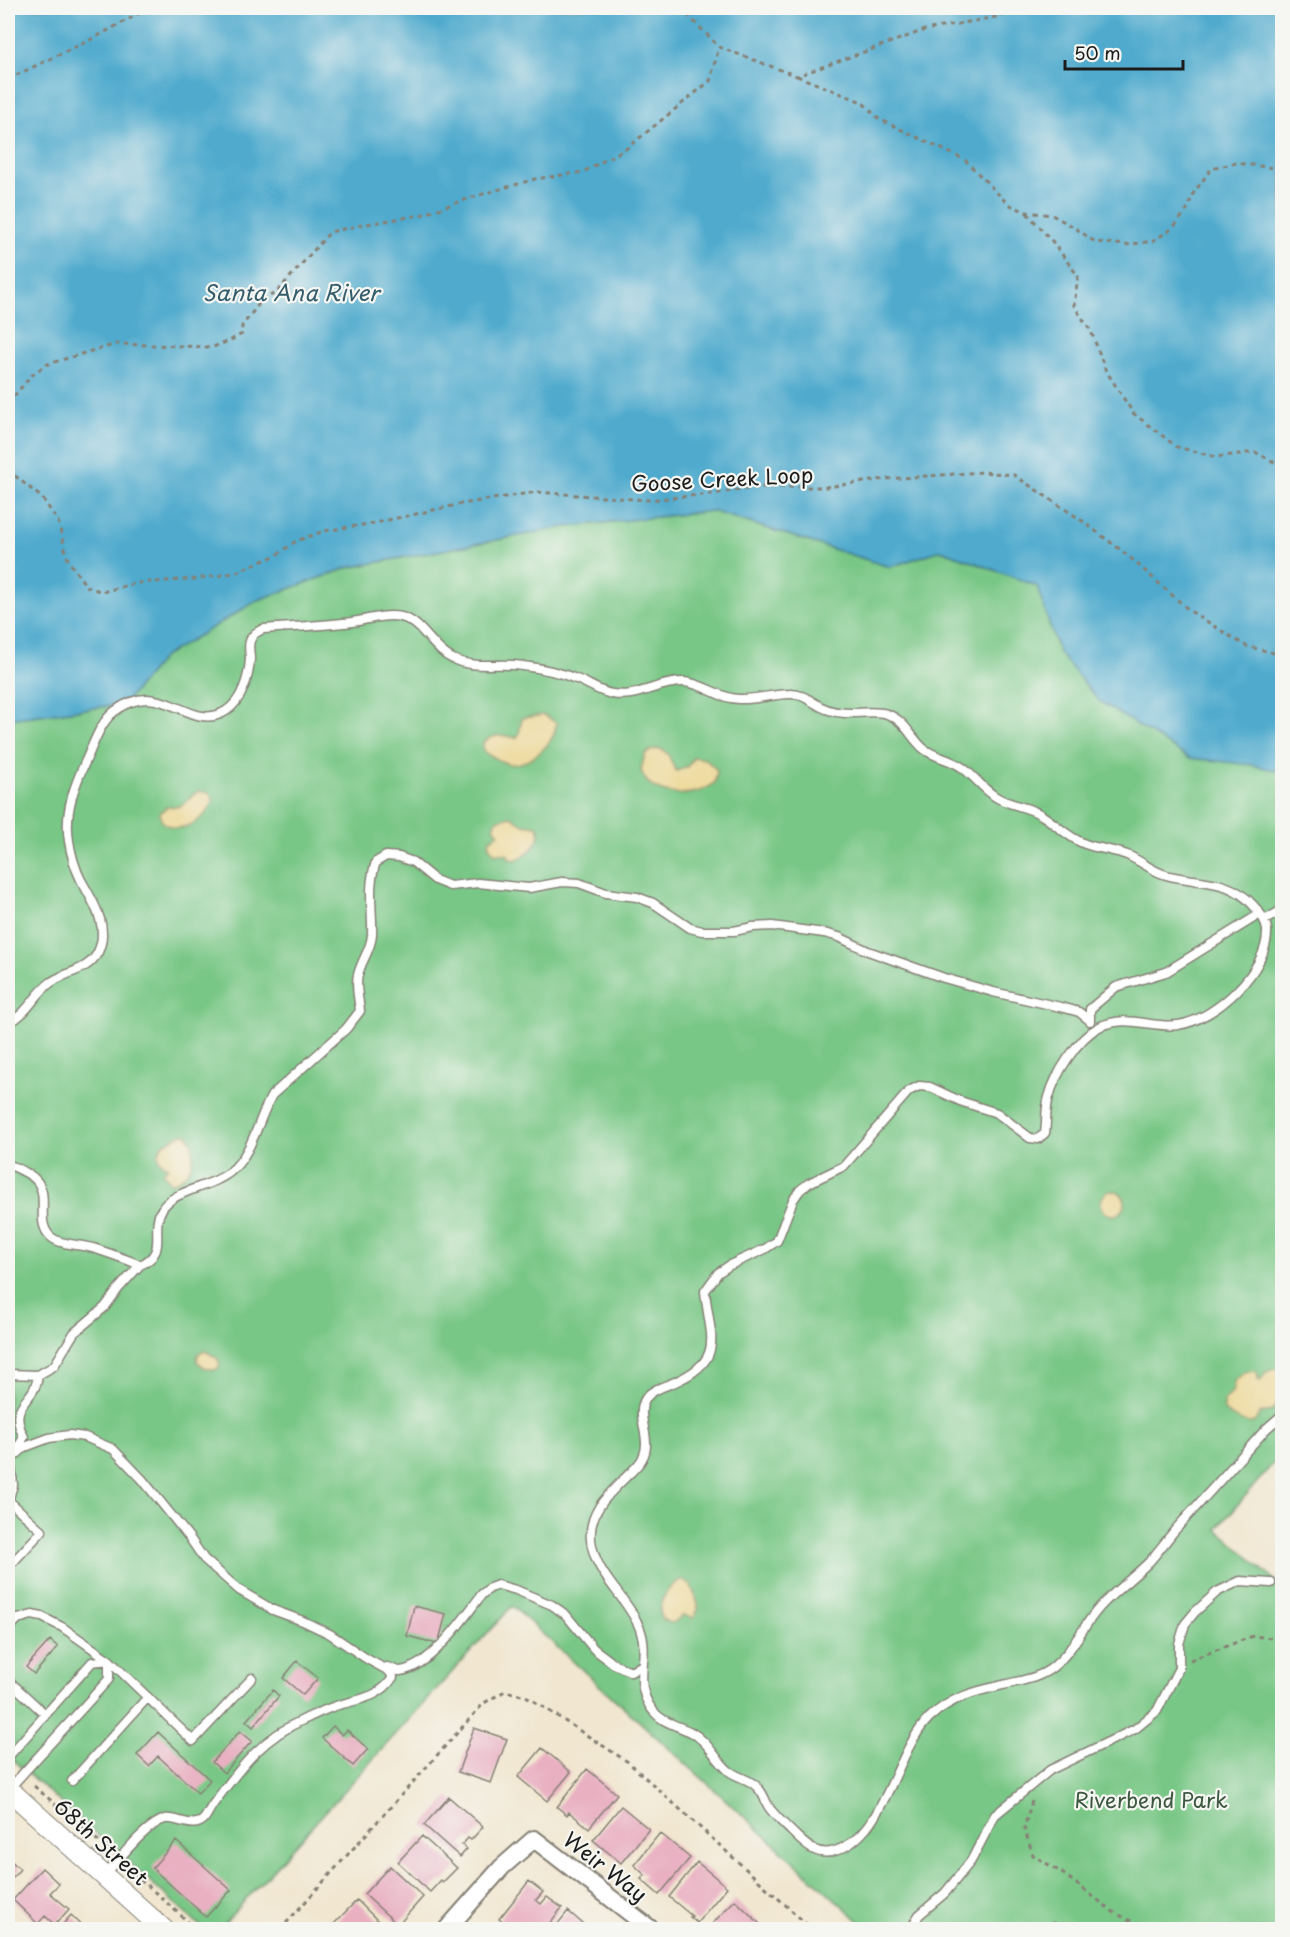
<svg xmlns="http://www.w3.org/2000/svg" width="1290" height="1937" font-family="'Playpen Sans',sans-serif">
<rect width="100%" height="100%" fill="#f6f6f2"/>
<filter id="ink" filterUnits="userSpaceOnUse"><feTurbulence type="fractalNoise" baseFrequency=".0167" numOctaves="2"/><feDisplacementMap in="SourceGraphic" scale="12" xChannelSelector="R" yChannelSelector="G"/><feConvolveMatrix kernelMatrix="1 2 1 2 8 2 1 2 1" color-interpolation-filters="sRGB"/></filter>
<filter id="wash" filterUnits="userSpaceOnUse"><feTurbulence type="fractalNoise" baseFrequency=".008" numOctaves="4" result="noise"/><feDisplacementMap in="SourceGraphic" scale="24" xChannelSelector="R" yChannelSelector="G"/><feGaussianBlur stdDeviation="1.35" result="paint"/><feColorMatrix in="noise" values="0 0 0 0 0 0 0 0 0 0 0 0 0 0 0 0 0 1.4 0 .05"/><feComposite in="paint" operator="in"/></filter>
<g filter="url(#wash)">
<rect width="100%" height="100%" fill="#f1e6cf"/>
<path fill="#79c786" stroke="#4a7251" stroke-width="1.5" d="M712,511L890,567L941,550L1037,586L1059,653L1253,765L1282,772V1453L1217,1529L1282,1587V1929H868L512,1606L219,1929H204L8,1756V719L124,704L163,657L258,600L347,568L565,527Z"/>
<path fill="#eeda9e" stroke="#857b5d" stroke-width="1.5" d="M544,715L556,723C556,743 530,766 509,764C503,763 488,754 483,751V743C492,734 504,734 516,738L519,734L522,718Z
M660,749C672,752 669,764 677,771L688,766L694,757L705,759L717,770L715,782C698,800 648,799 641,770L645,754L652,750Z
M199,791L210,793L213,801C206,820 178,839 161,820L160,813L168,806C188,810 185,797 199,791Z
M511,816L523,824L537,826L540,831C538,845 527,857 514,860L510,859L507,854L494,853L489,846L490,839L499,834L494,827L497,820Z
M182,1134H187C200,1150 191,1181 170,1182L163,1173L168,1167L160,1161L158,1154L162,1145Z
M1101 1203a12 12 0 1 1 24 0a12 12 0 1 1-24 0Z
M205,1351L216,1357L220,1363L218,1369C209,1371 203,1368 197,1361L198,1354Z
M1277,1368L1282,1370V1396L1272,1411L1261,1413C1260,1415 1255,1421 1254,1422C1247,1426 1230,1416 1224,1411V1401L1232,1393L1234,1382L1244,1372L1256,1371L1258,1375V1380L1260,1381L1266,1372Z
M681,1580L691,1585C694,1597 704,1607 693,1618L684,1615L674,1622L669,1623L661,1618C657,1604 668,1585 681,1580Z"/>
<path fill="#4faacd" stroke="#366374" stroke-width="1.5" d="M8,8H1282V772L1253,765L1189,758L1099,701L1059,653L1037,586L941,550L890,567L712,511L565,527L347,568L258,600L163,657L124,704L8,719Z"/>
<g id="blocks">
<path fill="#e9b0c2" d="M414,1606L446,1614L438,1644L407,1636Z
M50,1640L58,1647L34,1674L26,1667Z
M297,1661L318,1678L303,1695L283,1678Z
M273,1690L279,1696L253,1727L246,1721Z
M333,1726L342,1735L347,1730L368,1749L353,1766L322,1738Z
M474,1728L507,1739L491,1783L458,1772Z
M240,1731L252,1741L224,1773L212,1762Z
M158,1732L210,1780L198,1793L158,1756L149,1766L137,1755Z
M542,1748L571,1772L547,1801L518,1777Z
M587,1769L617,1794L589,1828L569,1812L567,1815L557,1807Z
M449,1797L483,1827L471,1840L468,1838L462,1845L467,1849L460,1857L424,1825Z
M621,1806L649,1829L621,1863L593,1840Z
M660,1833L690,1858L659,1895L641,1879L645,1875L634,1865Z
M422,1836L457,1868L443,1882L441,1880L430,1892L398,1862Z
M176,1841L231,1890L206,1917L152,1868Z
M8,1858L20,1869L8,1883Z
M697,1862L727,1887L697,1923L690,1917L692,1916L669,1897Z
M390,1866L423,1897L398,1925L364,1894Z
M42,1868L59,1884L50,1893L69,1909L55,1925L45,1916L38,1924L13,1900Z
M529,1881L543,1892L536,1900L541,1904L547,1897L562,1908L544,1930H512L499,1919Z
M357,1900L387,1930L330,1928Z
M735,1900L763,1927L760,1930H719L712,1924Z
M568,1911L590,1930H553Z
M71,1915L87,1930H58Z"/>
</g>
</g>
<g filter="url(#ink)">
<use href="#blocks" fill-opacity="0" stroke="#868176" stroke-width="1.5"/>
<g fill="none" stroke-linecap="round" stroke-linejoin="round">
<g stroke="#868176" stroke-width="11">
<path id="service" d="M1265,920L1282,910
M1090,1021V1009L1116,987L1166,972L1260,914
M8,1023C29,1013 33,996 50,983C66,971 88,972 98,952C110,926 93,902 81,880C75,868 71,854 69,841C64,811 75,784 87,758C94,743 101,721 115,711C163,675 189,734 226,711C242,701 249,677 250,659C250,653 248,646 250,641C252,634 257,632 263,629C290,627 317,626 343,623C362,622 382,613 401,617C423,622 431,648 451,658C473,670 499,662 523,666C541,668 562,673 579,680C591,685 600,692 612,694C637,699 659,681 684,682C703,683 720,699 739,699C756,700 773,694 790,694C805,693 815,706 829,710C848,717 869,709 887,714C905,720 911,738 924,749C936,758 951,759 963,768C975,777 983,789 996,797C1010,806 1029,806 1043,816C1057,825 1069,838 1085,844C1099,849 1114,850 1127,855C1141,861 1152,871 1166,875C1199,884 1228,877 1253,905C1260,913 1266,920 1267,930C1269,970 1215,1020 1178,1025C1152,1029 1127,1013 1099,1027C1078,1038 1055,1074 1049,1097C1045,1109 1047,1121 1045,1133L1038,1139L1030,1138L997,1113L960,1101L930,1087L919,1086L909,1091L844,1166L809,1183L800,1190L793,1200L777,1241L765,1249L730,1265L718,1273L705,1291C709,1335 727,1359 675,1382C666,1386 652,1389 646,1398C634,1415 653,1438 643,1457C641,1463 635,1468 630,1473C611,1492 588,1510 591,1540C595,1576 628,1597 640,1629C651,1657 632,1680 651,1708C661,1723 677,1725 691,1732C708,1741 715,1759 729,1771C738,1778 751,1779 758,1788C763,1793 765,1800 768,1806C774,1815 783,1823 791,1831C803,1842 813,1855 831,1852C885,1840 894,1753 929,1718C954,1694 983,1690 1016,1682C1029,1679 1042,1676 1053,1667C1073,1651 1082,1627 1099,1608C1114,1591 1133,1578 1149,1562C1158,1552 1166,1541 1175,1530C1205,1497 1236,1463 1266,1429L1282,1415
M8,1164C16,1168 30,1173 36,1180C51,1197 34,1222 51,1237C61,1246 83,1244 96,1249C111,1254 126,1259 140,1265C170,1252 149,1230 162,1209C173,1190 213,1187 230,1172C253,1153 258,1119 272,1095L346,1029L360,1011C359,999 355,986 358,975C361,961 371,950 372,935C373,910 367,887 376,862L386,856L399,857L413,862L435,880L450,886L478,883L529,888L562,882L579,883L606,893L637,897L653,903L690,928L702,931H734L753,927L772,926L824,933L839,937L868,951L944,978L993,992L1065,1008L1079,1012L1089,1020
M8,1374L38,1375L54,1366L74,1333L105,1307L119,1288L140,1265
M17,1449L24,1437C6,1402 36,1403 38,1375
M8,1462L25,1447L49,1438L69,1435L85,1437L113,1449L142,1479L189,1537L204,1559L239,1590L273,1610L303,1621L330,1634L367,1659L389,1671L393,1677C382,1696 361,1699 342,1704C330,1707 318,1713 307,1718C263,1737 242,1765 214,1803C210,1808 208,1814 204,1819C194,1830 177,1817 165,1819C146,1824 118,1861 105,1875
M8,1501L13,1485L10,1456
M8,1554L14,1561L42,1531L8,1500
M8,1629L18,1619L32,1615L42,1617L62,1627L109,1660L193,1741L252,1678
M387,1667C391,1668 396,1671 400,1671C430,1668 465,1617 482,1594L490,1588L498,1585L516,1590L552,1605L566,1615L594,1649L614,1664L631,1672L642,1665
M8,1680L45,1714
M8,1757L92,1662L109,1660V1679L8,1790
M72,1781L148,1697
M910,1930L919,1915L945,1893L971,1861L995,1815L1050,1770L1135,1729L1157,1711L1179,1668V1644L1185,1624L1195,1612L1217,1592L1240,1581L1271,1583"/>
</g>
<g stroke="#868176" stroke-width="20">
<path id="minor" d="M446,1930L502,1867L534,1839L652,1930"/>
</g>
<g stroke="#868176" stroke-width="22">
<path id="tertiary" d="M8,1789L164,1930"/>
</g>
<path stroke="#868176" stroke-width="3" stroke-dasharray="4.5 4.5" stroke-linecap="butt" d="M681,8L719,47L797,76L925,30L1045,8
M1275,8L1282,10
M797,76L862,102L879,119L965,160L1008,204L1026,212L1052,215L1074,227L1095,242L1126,245L1153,241L1173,228L1187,210L1193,194L1211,169L1236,163L1282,169
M8,79L94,38L149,8
M1027,213L1052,241L1078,276L1074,306L1091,331L1105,369L1133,413L1177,447L1216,457L1255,452L1282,466
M8,403L31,376L45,365L91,351L117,344L213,347L229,341L242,334V326L261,301L277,292L330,232L361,225L421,215L476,196L535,179L583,172L627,148L710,81L719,47
M8,470L42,498L58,521L68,560L86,586L102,592L136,583L196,579L234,573L277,555L296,541L324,531L375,523L461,504L536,492L647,500L712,494L760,487H826L886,479L983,472L1014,475L1081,520L1126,554L1190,611L1246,646L1282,655
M1190,1660L1253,1636L1282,1639
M34,1786L111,1852
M1032,1801L1024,1828L1033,1855L1062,1873L1115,1913L1149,1930
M127,1867L197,1930
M280,1930L484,1703L505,1691L526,1696L628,1762L813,1930
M998,1930L1054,1923L1146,1929"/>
<use href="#service" stroke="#fff" stroke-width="8"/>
<use href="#minor" stroke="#fff" stroke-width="16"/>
<use href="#tertiary" stroke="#fff" stroke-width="20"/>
</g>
</g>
<g text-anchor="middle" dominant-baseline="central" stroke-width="4.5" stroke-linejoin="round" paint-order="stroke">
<g font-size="21" fill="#1c1c1c" stroke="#f6f6f2">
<text transform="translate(722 478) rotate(-3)">Goose Creek Loop</text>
<text transform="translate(102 1841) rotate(42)">68th Street</text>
<text transform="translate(606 1866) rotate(38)">Weir Way</text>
</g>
<g font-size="21" fill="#3d5841" stroke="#f6f6f2">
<text x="1151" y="1799">Riverbend Park</text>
</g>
<g font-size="22" font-style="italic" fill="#335c6c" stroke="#f6f6f2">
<text x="291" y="291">Santa Ana River</text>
</g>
</g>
<rect width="1290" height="1937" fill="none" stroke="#f6f6f2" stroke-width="30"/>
<path d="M1065 60v9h118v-9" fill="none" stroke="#1c1c1c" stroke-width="3"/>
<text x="1074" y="60" font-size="18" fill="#1c1c1c" stroke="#f6f6f2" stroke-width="4.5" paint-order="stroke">50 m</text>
</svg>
